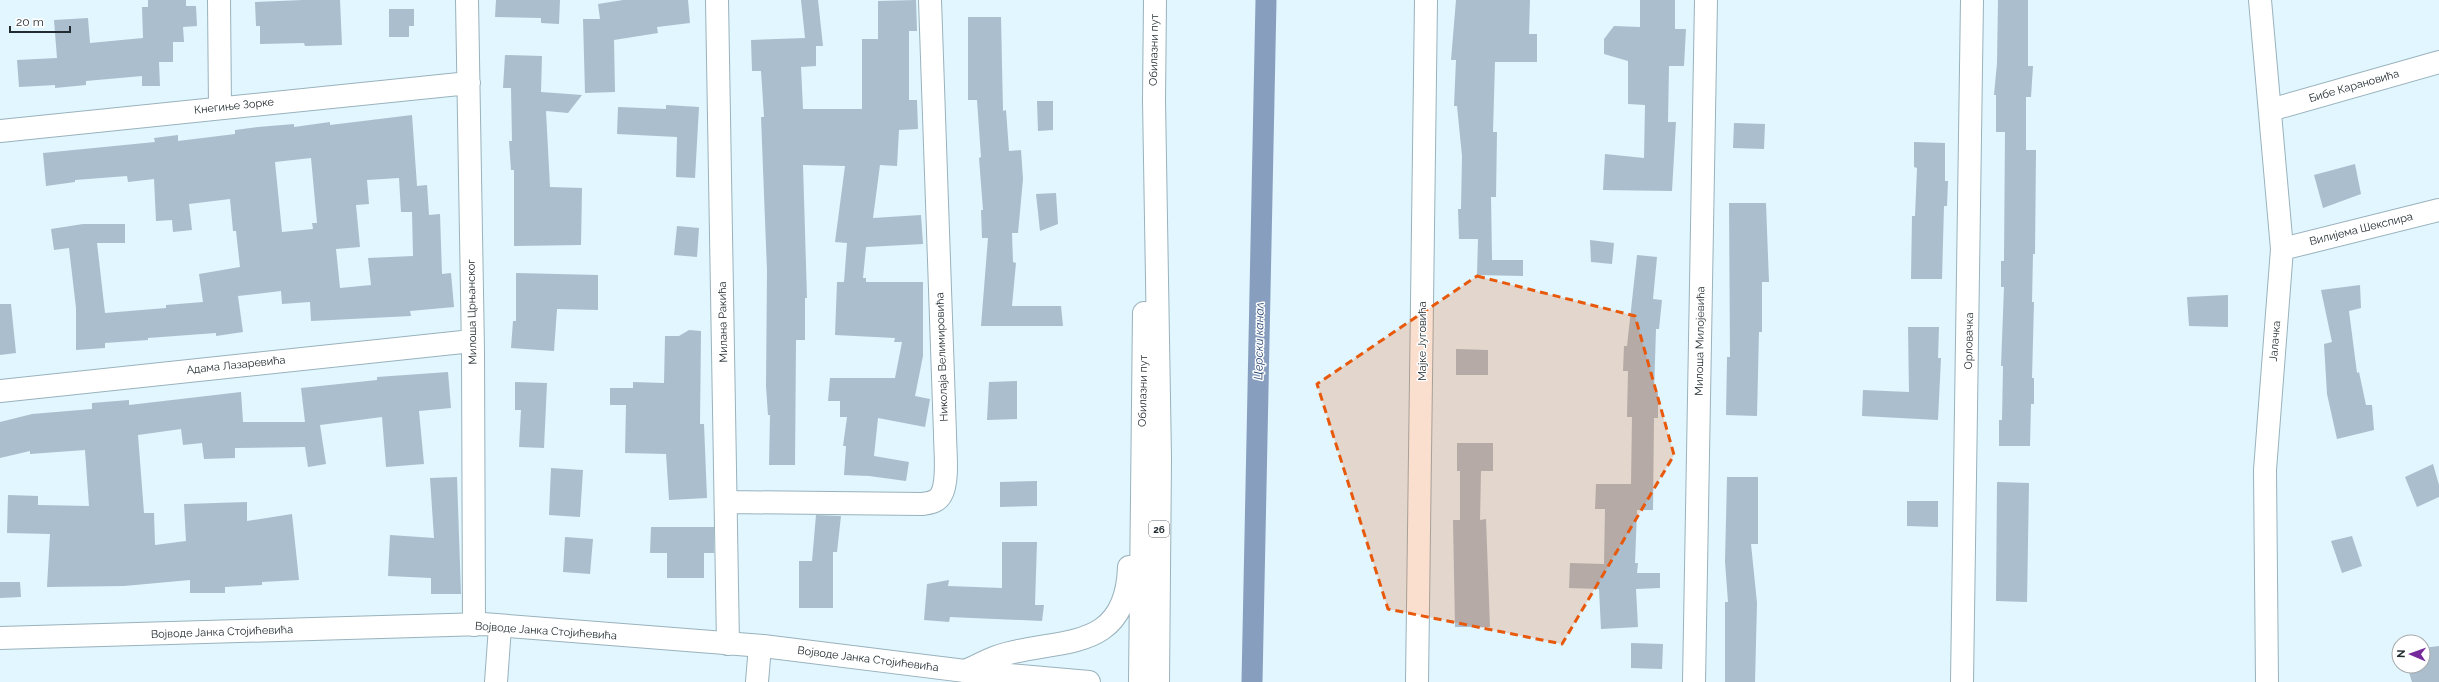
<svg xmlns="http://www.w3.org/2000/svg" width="2439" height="682" font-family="Raleway,sans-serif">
<rect width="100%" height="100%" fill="#e1f6fe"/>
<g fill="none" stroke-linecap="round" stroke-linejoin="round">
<path stroke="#879ebf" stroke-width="21" d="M1252,682L1266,0"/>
</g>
<path fill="#aabecd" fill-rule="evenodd" d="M148,0H186V6H196L197,26L183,27L184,42H173V62H159L160,86H142V76L86,81V85L55,88V85L19,87L17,60L57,58L54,20L88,18L90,43L143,38L142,7H148Z
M303,0H340L342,45L305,46L304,43L260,44V26H256L255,2Z
M496,0H560L559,24L541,23V18L495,17Z
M623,0H688L690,23L657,27L658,33L614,40L615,92L585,93L583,19H600L598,4Z
M801,0H818L823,46H816V66L801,67L803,109H862V39H878V1L916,0L917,31H909V100H917L918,129L899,130L897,166L880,165L873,218L921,215L923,244L866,247L863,278H866V282H923V356L915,396L930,399L925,427L878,418L874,456L909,462L906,481L869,476L844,475L846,446H843L847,417H840V401H828L830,378H895L902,342H894L895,338L835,335L837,282H844L847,243L835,242L845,166L803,165L807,298H805V340H796L795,465H769L770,415H768L766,386L767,271L762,143L761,117H764L761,71H752L751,40L805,38Z
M1456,0H1530L1529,34H1537V62H1495L1493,132H1497L1496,197H1491L1492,260H1523V276L1477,275L1478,239H1459L1458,209H1461L1462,156L1457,106H1454L1456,60H1451Z
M1640,0H1675V29H1686L1684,66H1669L1668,122H1676L1672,191L1603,190L1605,154L1644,158L1645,105L1628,104V61L1604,54V39L1614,26L1640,27Z
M1998,0H2028V66H2033L2031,97H2026V150H2036L2035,254H2033L2032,302H2034L2032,378H2034V404H2031L2030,446H1999V420H2002L2003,366H2001L2004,287H2001V261H2004L2005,132H1996V95H1994L1997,63Z
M389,9H414V26H409V37H389Z
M968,17H1001L1003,111L1006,110L1009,151L1021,150L1023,179L1018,233H1012L1013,262L1016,263L1012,306H1061L1063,326H981L988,238H982L981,210H983L979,158L981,157L977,100H968Z
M505,55L542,56L541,92L582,95L568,113L546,111L550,187L582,188L581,245L514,246V170H511L509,141H512L511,88H503Z
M1037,101H1053V130L1038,131Z
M666,105L699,107L695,178L676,177L677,137L617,134L618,107L666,109Z
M412,115L417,186L427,185L429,215L440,214L442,274L451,273L454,307L410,311L411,316L311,321L310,302L282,304L281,291L238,296L243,332L216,336V333L148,338V340L105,343V348L76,350V308L69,248L54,250L51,229L83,224H125V243H97L105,313L166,308V305L203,302L199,274L240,267L236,231H233L230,199L189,204L192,230L173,232L172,220L156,221L154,179L128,182L127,176L75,180V182L46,186L43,153L155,142L154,138L178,135V141L235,134V130L258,127L294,124V127L330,122V125ZM311,158L317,223H312L313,229L282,232L275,162ZM399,178L401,212H412L413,256L368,258L371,285L340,288L336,249L360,247L356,205L369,204L367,180Z
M1734,123L1765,124L1764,149L1733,148Z
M1914,142L1945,143V181H1948L1947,206H1944L1942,279H1911L1912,216H1915L1917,168L1914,167Z
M2355,164L2361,194L2323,208L2314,175Z
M1056,193L1058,224L1040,231L1036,194Z
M1729,203H1766L1769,282H1762V332H1759L1757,416L1726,415L1727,357H1730Z
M677,226L699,228L697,257L674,255Z
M1590,240L1614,243L1612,264L1591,262Z
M1637,255L1657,257L1653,299L1662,300L1659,329H1656L1654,392H1658V418H1654L1653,510H1637L1635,563H1638L1637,573H1660V588L1636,589L1638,627L1601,629L1599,589L1569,588L1570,563L1604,564L1605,509H1595L1596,484H1631L1632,417H1627L1628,371H1623L1624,346H1627Z
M516,273L598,275V310L557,309L554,351L511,348L513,321H516Z
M2360,285L2361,308L2349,311L2357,373L2359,372L2366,405H2372L2374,430L2337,439L2327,394L2324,344L2332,342L2321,290Z
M2228,295V327L2189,326L2187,297Z
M0,304H11L16,353L0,355Z
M1908,327H1939L1938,358H1941L1938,420L1862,416L1863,390L1909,392Z
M689,330L701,331L700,424H704L707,498L669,500L666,454L625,453L626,405H610V388H633V382L664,383L665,336H679Z
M1456,349L1488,350V375H1456Z
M448,372L451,408L419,411L424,464L386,467L382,417L320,425L326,464L308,467L305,447L235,448V458L204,459L202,443L183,445L181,429L138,435L144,513H154L155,545L186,541L184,504L247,502V521L292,514L299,580L262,582V585L225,587V593H190V580L124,586L47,587L50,534L7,533L8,495L38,496V505L89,506L85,450L30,454V451L0,458V422L32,414L92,409V403L129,400V405L241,392L243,422H305L301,388L377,380V377Z
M1017,381V419L987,420L989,382Z
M515,382L547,383L544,448L519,447L521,410H515Z
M1457,443H1493V471H1481L1480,520L1486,519L1490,627H1455L1453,520H1460V471H1457Z
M2433,464L2439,485V497L2417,507L2405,477Z
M551,468L583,470L580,517L549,515Z
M457,477L461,594H431V578L388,576L390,535L434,538L430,478Z
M1727,477H1758V544H1751L1757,603L1755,682H1725V602H1728L1725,562Z
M1037,481V506L1000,507V482Z
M1997,482L2029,483L2027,602L1996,601Z
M1907,501H1938V527L1907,526Z
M816,515L841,516L837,552H833V608H799V561H812Z
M651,527H714V553H704V578H667V553H650Z
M2352,536L2362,566L2342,573L2331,541Z
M565,537L593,539L590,574L563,572Z
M1002,542H1037L1035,605H1044L1042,621L950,617L949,622L924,620L927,584L949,580L948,586L1002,588Z
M0,582H20L21,597L0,598Z
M1631,643L1663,644L1662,669L1631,668Z
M2439,646V682H2412L2407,666H2423V648Z"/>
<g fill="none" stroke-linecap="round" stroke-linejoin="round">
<g stroke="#99b2bc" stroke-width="24">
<path id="minor" d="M219,0L220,108
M467,0L473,351L474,625
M717,0L728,644
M2260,0L2282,249L2265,470L2267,682
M2270,110L2439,62
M0,131L469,83
M2282,249L2439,210
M0,391L472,341
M726,502L922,504C930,503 937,502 941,495C949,482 945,450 945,434L930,0
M496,682L500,627
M757,682L760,646
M1417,682L1426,0
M1694,682L1706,0
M1962,682L1972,0"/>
</g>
<g stroke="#99b2bc" stroke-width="24">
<path id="tertiary" d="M0,638L483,624L763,646L965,671L1089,682"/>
</g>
<g stroke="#99b2bc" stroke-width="24">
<path id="primary" d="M1155,0L1154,100L1160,459L1158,682
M965,671C975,667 985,661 996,657C1055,636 1126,657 1129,567
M965,671L1000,682
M1140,682L1144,313"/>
</g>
<use href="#minor" stroke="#fff" stroke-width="22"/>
<use href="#tertiary" stroke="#fff" stroke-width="22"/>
<use href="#primary" stroke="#fff" stroke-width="22"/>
</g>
<path fill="#e8590c" fill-opacity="0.2" stroke="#e8590c" stroke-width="3" stroke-dasharray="8 5" stroke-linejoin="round" d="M1477,276L1635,316L1674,455L1562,644L1388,609L1317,384Z"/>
<g text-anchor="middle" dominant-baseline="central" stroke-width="3" stroke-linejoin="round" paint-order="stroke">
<rect fill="#fff" stroke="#646b6e" stroke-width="1" x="1149" y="521" width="20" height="16" rx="3"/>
<g font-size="10" font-weight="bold" fill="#222c30">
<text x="1159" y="529">26</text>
</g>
<g font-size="11" fill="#222c30" stroke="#fff">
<text transform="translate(1154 50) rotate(-89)">Обилазни пут</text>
<text transform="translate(2354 86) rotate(-16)">Бибе Карановића</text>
<text transform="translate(234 106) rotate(-6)">Кнегиње Зорке</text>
<text transform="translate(2361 229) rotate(-14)">Вилијема Шекспира</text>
<text transform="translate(472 312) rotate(-91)">Милоша Црњанског</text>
<text transform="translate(723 322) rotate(-91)">Милана Ракића</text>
<text transform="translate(1422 341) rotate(-90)">Мајке Југовића</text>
<text transform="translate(1700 341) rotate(-89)">Милоша Милојевића</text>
<text transform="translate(1969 341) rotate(-89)">Орловачка</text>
<text transform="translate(2275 341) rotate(-85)">Јалачка</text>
<text transform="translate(942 357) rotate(-92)">Николаја Велимировића</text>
<text transform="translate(236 365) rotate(-6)">Адама Лазаревића</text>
<text transform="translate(1143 391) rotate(-89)">Обилазни пут</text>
<text transform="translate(546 631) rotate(4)">Војводе Јанка Стојићевића</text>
<text transform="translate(222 632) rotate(-2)">Војводе Јанка Стојићевића</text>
<text transform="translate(868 659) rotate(7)">Војводе Јанка Стојићевића</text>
</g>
<g font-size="12" font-style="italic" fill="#284774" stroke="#fff">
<text transform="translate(1259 341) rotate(-89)">Церски канал</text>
</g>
</g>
<g transform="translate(2411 654) rotate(272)"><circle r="19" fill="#ffffff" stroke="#a7abac"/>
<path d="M0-3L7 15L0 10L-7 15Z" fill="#76299b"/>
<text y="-6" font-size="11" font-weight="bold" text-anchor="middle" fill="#222c30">N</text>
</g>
<path d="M10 26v6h60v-6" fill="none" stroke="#222c30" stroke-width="2"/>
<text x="16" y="26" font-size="12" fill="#222c30" stroke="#ffffff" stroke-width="3" paint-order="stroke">20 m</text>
</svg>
